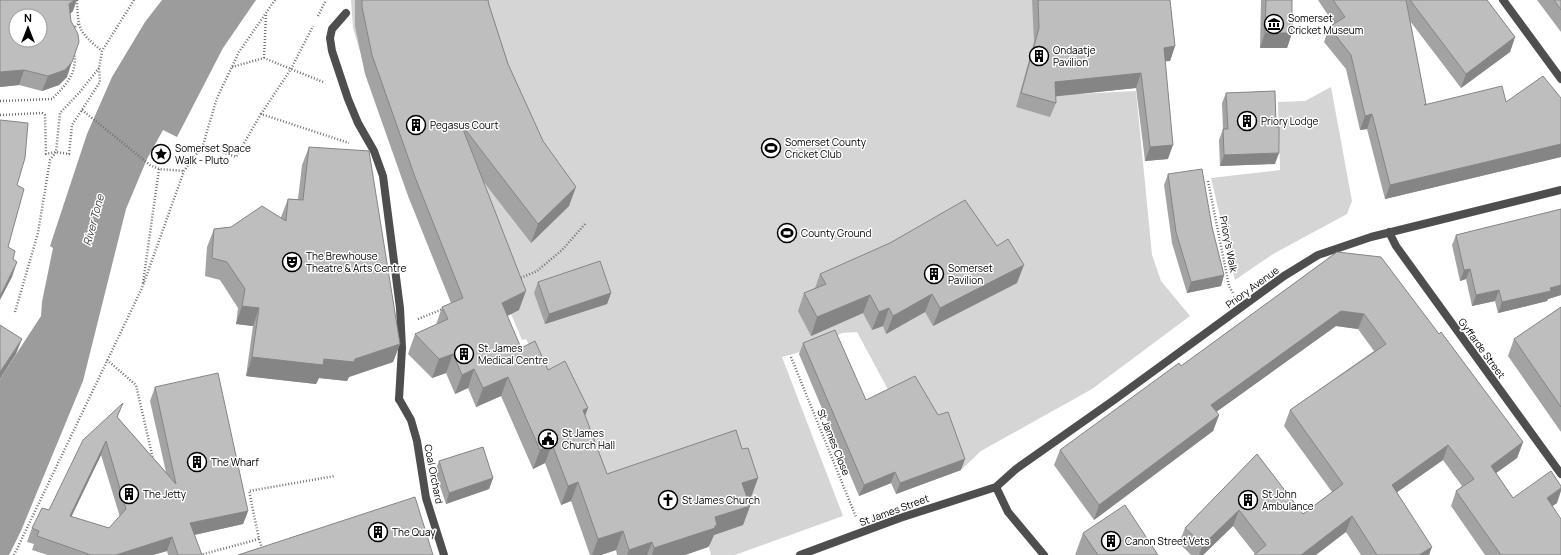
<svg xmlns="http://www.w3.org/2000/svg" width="1561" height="555" font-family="Manrope,sans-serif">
<rect width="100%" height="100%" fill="#fff"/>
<path fill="#d5d5d5" d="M351,0H1046L1049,83L1077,94L1136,91L1152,255L1161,281L1190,316L1092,389L981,451L962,469L945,424L892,397L857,332L842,333L808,350L782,357L843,516L735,555H711L708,545V537L742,525L592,496L541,389L532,351L526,339L522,340L511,314L483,276L369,82L353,28Z
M1331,87L1352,201L1347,214L1273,254L1235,280L1211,178L1280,170L1278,102L1305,101Z"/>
<path fill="#9c9c9c" d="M162,0H256L223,48L177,137L163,130L147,159L126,209L83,381L21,531L9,555H0V379L41,316L42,302L53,248L50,246L87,134L112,77L145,22Z"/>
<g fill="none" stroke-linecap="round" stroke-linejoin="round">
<path stroke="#707070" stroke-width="2.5" stroke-dasharray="1 2" stroke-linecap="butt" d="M77,0C78,30 79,32 102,51
M318,16L326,0
M73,29L78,24
M264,58L266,14
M232,67L264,58L323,82
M0,101L52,99C65,86 78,73 74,53
M82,110L150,165L159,169L184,171
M261,114L291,69L313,26
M0,115L42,113L45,115L46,154L56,152L69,154L72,125L100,82L99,68L102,51L134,0
M203,145L236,157L261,114L349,143
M1208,181L1229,286L1233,293
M518,279L537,271L562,250L585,224
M143,283L159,169
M15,312L38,233L50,160L56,152L60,113L79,93L99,68
M418,319L443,309
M791,357L856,517
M107,360L136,385L153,459
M259,539L264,555
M14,555L142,288L184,171L203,145L217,98L239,52L275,0
M200,555L259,539L249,491L335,476"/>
<path stroke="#4e4e4e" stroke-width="8" d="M346,13L332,29L330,38L332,51L348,99L358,123L374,151L383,176L400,308L402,348L399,399"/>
<path stroke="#4e4e4e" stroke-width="8" d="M1503,0L1561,79
M1389,232L1396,246L1561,474
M399,399L411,420L417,441L426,498L444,555
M996,487L1008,512L1044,555
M800,555L900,518L996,487L1016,469L1114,400L1284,276L1318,255L1371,237L1561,190"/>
</g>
<path fill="#a3a3a3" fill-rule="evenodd" d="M0,0L73,11L70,14L67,77L59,85L42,91L19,85L0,87Z
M355,0H488L489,5L508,64L569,206L531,243L483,181L519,310L507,316L521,348L548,370L585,415L607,474L742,449L758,478L751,497L747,498L750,506L743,525L714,535L710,544L708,547L685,555H617L616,550L601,555H590L571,501L561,505L545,463L533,469L501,396L476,407L468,388L455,394L446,373L432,378L408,354L415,334L436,325L442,307L451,303L408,196L365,74L355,26Z
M1032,0H1170L1175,46L1170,61H1165L1168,159L1145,161L1136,88L1055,96L1056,103L1050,117L1016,107L1034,42Z
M1261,0H1292V33L1287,48H1260Z
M1318,0H1487L1515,37L1510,52L1461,88L1410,21L1426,105L1506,102L1561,98V157L1385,199L1367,129L1360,130L1346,69L1324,42L1329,27L1334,24Z
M1537,0H1561V32Z
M1226,93L1275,164L1220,166L1219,140L1223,129L1222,103Z
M309,147L400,344L393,362L349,377L347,381L319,378L316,384L246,376L253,326L236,324L238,308L220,280L205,276L207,247L214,229L231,227L281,217L288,199H298L302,165Z
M1168,174L1224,275L1221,286L1187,293L1172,243L1164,185Z
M1561,209V295L1548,299L1547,301L1498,313L1495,301L1472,306L1466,279L1460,281L1452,245L1456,235Z
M1337,252L1439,334L1523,442L1517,458L1496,473L1513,498L1557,503L1552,506L1561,555H1485L1451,506L1456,491L1462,486L1443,460L1397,492L1429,555H1361L1346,532L1255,554L1233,526L1203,555H1191L1179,543L1185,528L1257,454L1303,514L1332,492L1284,426L1290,410L1374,351L1358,329L1336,326L1216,412L1219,415L1213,431L1094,520L1054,465L1060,450L1181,366Z
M820,274L1017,283L933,326L925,312L886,334L883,326L872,330L863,313L811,336L798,311L804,293L815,288Z
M538,282L611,293L607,304L545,324L534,293Z
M1561,307V432L1508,356L1514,339Z
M803,343L866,400L961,470L896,494L891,483L859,496L799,354Z
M155,387L248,511L243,524L194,535L202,555H168L167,551L153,555H48L32,550L34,544L27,542L32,528L49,510L118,418L166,472L150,401ZM101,455L120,517L109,528L71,517Z
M439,461L493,478L489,489L446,504L435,472Z
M1083,533L1158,555H1075Z"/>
<path fill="#858585" d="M74,0H77L73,11L64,19L69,4Z
M1265,33H1292L1287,48H1260Z
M1515,37L1510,52L1461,88L1466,74Z
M1175,46L1170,61L1159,62L1164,48Z
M72,62L67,77L59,85L42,91L48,76Z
M24,70L19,85L0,87V72Z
M1141,73L1136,88L1050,97L1055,82Z
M1372,114L1367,129L1360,130L1365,116Z
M1561,144V157L1385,199L1390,185Z
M1173,145L1168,159L1145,161L1150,147Z
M1279,153L1275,164L1220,166L1224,155Z
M576,187L569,206L531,243L538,224Z
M17,262L12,277L0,300V296Z
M1024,265L1017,283L933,326L940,308Z
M1470,269L1466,279L1460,281L1464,270Z
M1224,275L1221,286L1187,293L1191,282Z
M1561,285V295L1548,299L1547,301L1498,313L1502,302Z
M1499,290L1495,301L1472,306L1476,295Z
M526,291L519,310L495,322L502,303Z
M611,293L607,304L545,324L549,314Z
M932,294L925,312L886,334L893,316Z
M870,295L863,313L811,336L817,317Z
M242,306L259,308L253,326L236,324Z
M889,308L883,326L872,330L879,312Z
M1341,311L1364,314L1358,329L1336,326L1205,420L1211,405Z
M22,339L16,354L0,379V372Z
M400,344L393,362L349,377L347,381L319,378L316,384L246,376L252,357L355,359Z
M453,354L446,373L432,378L439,359Z
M474,369L468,388L455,394L462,375Z
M508,377L501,396L476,407L483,388Z
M588,408L581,427L583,410Z
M1219,415L1213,431L1094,520L1099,505Z
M106,441L101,455L65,530L70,516Z
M1523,442L1517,458L1485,481L1491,466Z
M552,444L545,463L533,469L540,450Z
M1448,445L1443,460L1386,500L1392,485Z
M965,459L961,470L896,494L900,483Z
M895,472L891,483L859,496L864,485Z
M493,478L489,489L446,504L449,493Z
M758,478L751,497L735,503L742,483Z
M578,482L571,501L561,505L568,486Z
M1561,488V491L1557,503L1541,514L1547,498Z
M750,506L743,525L714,535L710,544L708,547L685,555H652L654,548L715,517Z
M1239,510L1233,526L1203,555H1199L1203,545Z
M248,511L243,524L185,537L190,523Z
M1352,516L1346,532L1316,555H1301Z
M623,531L616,550L601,555H592L598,539Z
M172,537L167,551L153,555H116Z
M652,542L647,555H627L629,550Z
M1432,547L1429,555H1419Z"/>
<path fill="#bebebe" stroke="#858585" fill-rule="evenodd" d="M0,0H74L69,4L71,21L78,34L79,42L72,62L65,70L48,76L24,70L0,72ZM16,16H40V40H16Z
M362,0H488L489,5L508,64L543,141L576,187L538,224L461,124L526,291L502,303L521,348L535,341L548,370L565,361L588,408L583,410L607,474L736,430L742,449L748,448L758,478L742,483L750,506L715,517L717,525L715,526V528L654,548L652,542L629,550L623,531L598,539L578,482L568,486L552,444L540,450L508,377L483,388L474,369L462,375L453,354L439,359L415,334L448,319L442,307L463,298L415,177L372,55L362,7Z
M1038,0H1170L1175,46L1164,48L1173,145L1150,147L1141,73L1055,82L1056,103L1021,93L1039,28Z
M1266,0H1292V33H1265Z
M1333,0H1406L1426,104L1424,105L1502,86L1506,102L1543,76L1561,98V144L1390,185L1372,114L1365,116L1351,55L1329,27L1345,17Z
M1410,0H1487L1515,37L1466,74Z
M1554,0H1561V10Z
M1275,91L1276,127H1279V153L1224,155L1223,129H1228L1226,93Z
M0,120L28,123L25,158L17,185L24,189L8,247L15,251L13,259L17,262L0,296Z
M309,147L369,151L400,344L355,359L354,362L324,359L323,365L252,357L259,308L242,306L245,289L227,262L212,258L214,229L231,227L262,206L286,221L288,199L303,200Z
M1202,169L1212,227L1224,275L1191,282L1176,232L1168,174Z
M965,200L997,246L1008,239L1024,265L940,308L932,294L893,316L889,308L879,312L870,295L817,317L804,293L826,284L820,274L890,243Z
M1561,209V285L1550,288L1551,291L1502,302L1499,290L1476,295L1470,269L1464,270L1456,235Z
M1337,252L1381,257L1439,334L1441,332L1523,442L1491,466L1513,498L1551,471L1561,486V488L1547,498L1561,519V555H1501L1456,491L1474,479L1448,445L1392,485L1432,547L1419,555H1377L1352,516L1301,555H1254L1266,545L1239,510L1203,545L1185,528L1257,454L1303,514L1343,484L1290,410L1386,344L1364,314L1341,311L1211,405L1219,415L1099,505L1060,450L1179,363L1181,366Z
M600,261L611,293L549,314L538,282Z
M1561,307V407L1514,339Z
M0,325L22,339L0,372Z
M835,330L866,400L915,376L938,415L948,412L965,459L900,483L895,472L864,485L803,343Z
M218,373L248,511L190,523L202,555H178L172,537L116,555H91L37,536L39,531L32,528L42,508L49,510L83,440L123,403L117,417L176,484L155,387ZM106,441L126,509L109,528L70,516Z
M483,447L493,478L449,493L439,461Z
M415,497L433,555H238Z
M1125,505L1158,555H1098L1083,533Z"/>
<defs>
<g id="museum-ring" transform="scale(1)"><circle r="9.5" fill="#fff" stroke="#000" stroke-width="1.5"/><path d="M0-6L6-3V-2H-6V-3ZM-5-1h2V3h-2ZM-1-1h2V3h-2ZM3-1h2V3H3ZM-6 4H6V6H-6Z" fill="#000"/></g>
<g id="building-ring" transform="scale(1)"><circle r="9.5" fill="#fff" stroke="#000" stroke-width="1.5"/><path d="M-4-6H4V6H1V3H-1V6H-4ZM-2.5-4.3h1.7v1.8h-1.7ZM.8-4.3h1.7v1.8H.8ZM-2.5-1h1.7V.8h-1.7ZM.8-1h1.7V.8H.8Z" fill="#000"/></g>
<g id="stadium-ring" transform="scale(1)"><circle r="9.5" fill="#fff" stroke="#000" stroke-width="1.5"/><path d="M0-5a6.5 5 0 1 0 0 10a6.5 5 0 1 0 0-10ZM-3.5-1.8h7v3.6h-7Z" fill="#000"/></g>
<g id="sight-ring" transform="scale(1)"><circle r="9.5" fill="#fff" stroke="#000" stroke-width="1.5"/><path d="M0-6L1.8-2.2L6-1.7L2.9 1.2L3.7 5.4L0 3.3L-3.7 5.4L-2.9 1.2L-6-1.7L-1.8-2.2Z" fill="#000"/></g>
<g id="theatre-ring" transform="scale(1)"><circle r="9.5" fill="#fff" stroke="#000" stroke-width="1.5"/><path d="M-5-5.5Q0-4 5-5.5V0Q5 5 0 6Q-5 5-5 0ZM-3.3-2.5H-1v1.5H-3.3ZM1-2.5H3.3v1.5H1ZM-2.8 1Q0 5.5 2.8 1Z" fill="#000"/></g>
<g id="civic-ring" transform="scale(1)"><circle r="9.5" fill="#fff" stroke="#000" stroke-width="1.5"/><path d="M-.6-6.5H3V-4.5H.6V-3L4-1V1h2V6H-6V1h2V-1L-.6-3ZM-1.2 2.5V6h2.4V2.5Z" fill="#000"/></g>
<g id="church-ring" transform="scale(1)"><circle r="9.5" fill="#fff" stroke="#000" stroke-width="1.5"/><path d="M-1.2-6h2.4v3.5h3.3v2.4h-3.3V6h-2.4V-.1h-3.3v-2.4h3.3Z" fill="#000"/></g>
</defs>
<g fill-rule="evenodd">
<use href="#museum-ring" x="1274" y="24"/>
<use href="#building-ring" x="1039" y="56"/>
<use href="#building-ring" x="1247" y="121"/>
<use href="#building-ring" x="416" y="125"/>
<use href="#stadium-ring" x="771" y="148"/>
<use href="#sight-ring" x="161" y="154"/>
<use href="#stadium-ring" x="787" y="233"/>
<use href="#theatre-ring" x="292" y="262"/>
<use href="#building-ring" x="934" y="274"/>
<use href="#building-ring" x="464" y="354"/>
<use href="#civic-ring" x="548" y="439"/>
<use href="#building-ring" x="197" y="462"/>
<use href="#building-ring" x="129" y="494"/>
<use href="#church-ring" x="668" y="500"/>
<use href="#building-ring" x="1248" y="500"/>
<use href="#building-ring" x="378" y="532"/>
<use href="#building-ring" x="1111" y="541"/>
</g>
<g text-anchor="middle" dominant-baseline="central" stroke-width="3" stroke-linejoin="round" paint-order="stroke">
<g font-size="10" fill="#000" stroke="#fff" text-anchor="start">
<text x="1288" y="18">Somerset<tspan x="1288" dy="12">Cricket Museum</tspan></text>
<text x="1053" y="50">Ondaatje<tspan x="1053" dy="12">Pavilion</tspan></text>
<text x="1261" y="121">Priory Lodge</text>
<text x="430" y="125">Pegasus Court</text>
<text x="785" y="142">Somerset County<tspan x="785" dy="12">Cricket Club</tspan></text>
<text x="175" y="148">Somerset Space<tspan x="175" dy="12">Walk - Pluto</tspan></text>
<text x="801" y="233">County Ground</text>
<text x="306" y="256">The Brewhouse<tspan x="306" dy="12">Theatre &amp; Arts Centre</tspan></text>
<text x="948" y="268">Somerset<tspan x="948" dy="12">Pavilion</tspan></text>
<text x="478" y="348">St. James<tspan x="478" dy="12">Medical Centre</tspan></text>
<text x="562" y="433">St James<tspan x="562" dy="12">Church Hall</tspan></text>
<text x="211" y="462">The Wharf</text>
<text x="143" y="494">The Jetty</text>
<text x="1262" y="494">St John<tspan x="1262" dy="12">Ambulance</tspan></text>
<text x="682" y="500">St James Church</text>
<text x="392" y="532">The Quay</text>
<text x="1125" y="541">Canon Street Vets</text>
</g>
<g font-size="10" fill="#000" stroke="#fff">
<text transform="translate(1229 244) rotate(79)">Priory's Walk</text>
<text transform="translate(1252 287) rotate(-36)">Priory Avenue</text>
<text transform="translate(1482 348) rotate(54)">Gyffarde Street</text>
<text transform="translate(834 442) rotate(68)">St James Close</text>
<text transform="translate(434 474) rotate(79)">Coal Orchard</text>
<text transform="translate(894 510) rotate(-20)">St James Street</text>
</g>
<g font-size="11" font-style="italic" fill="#3d3d3d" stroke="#fff">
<text transform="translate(93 220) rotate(-75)">River Tone</text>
</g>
</g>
<g transform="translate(28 28)"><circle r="19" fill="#ffffff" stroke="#999999"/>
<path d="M0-3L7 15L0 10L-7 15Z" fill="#000000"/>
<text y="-6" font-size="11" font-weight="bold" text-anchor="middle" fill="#000000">N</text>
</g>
</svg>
